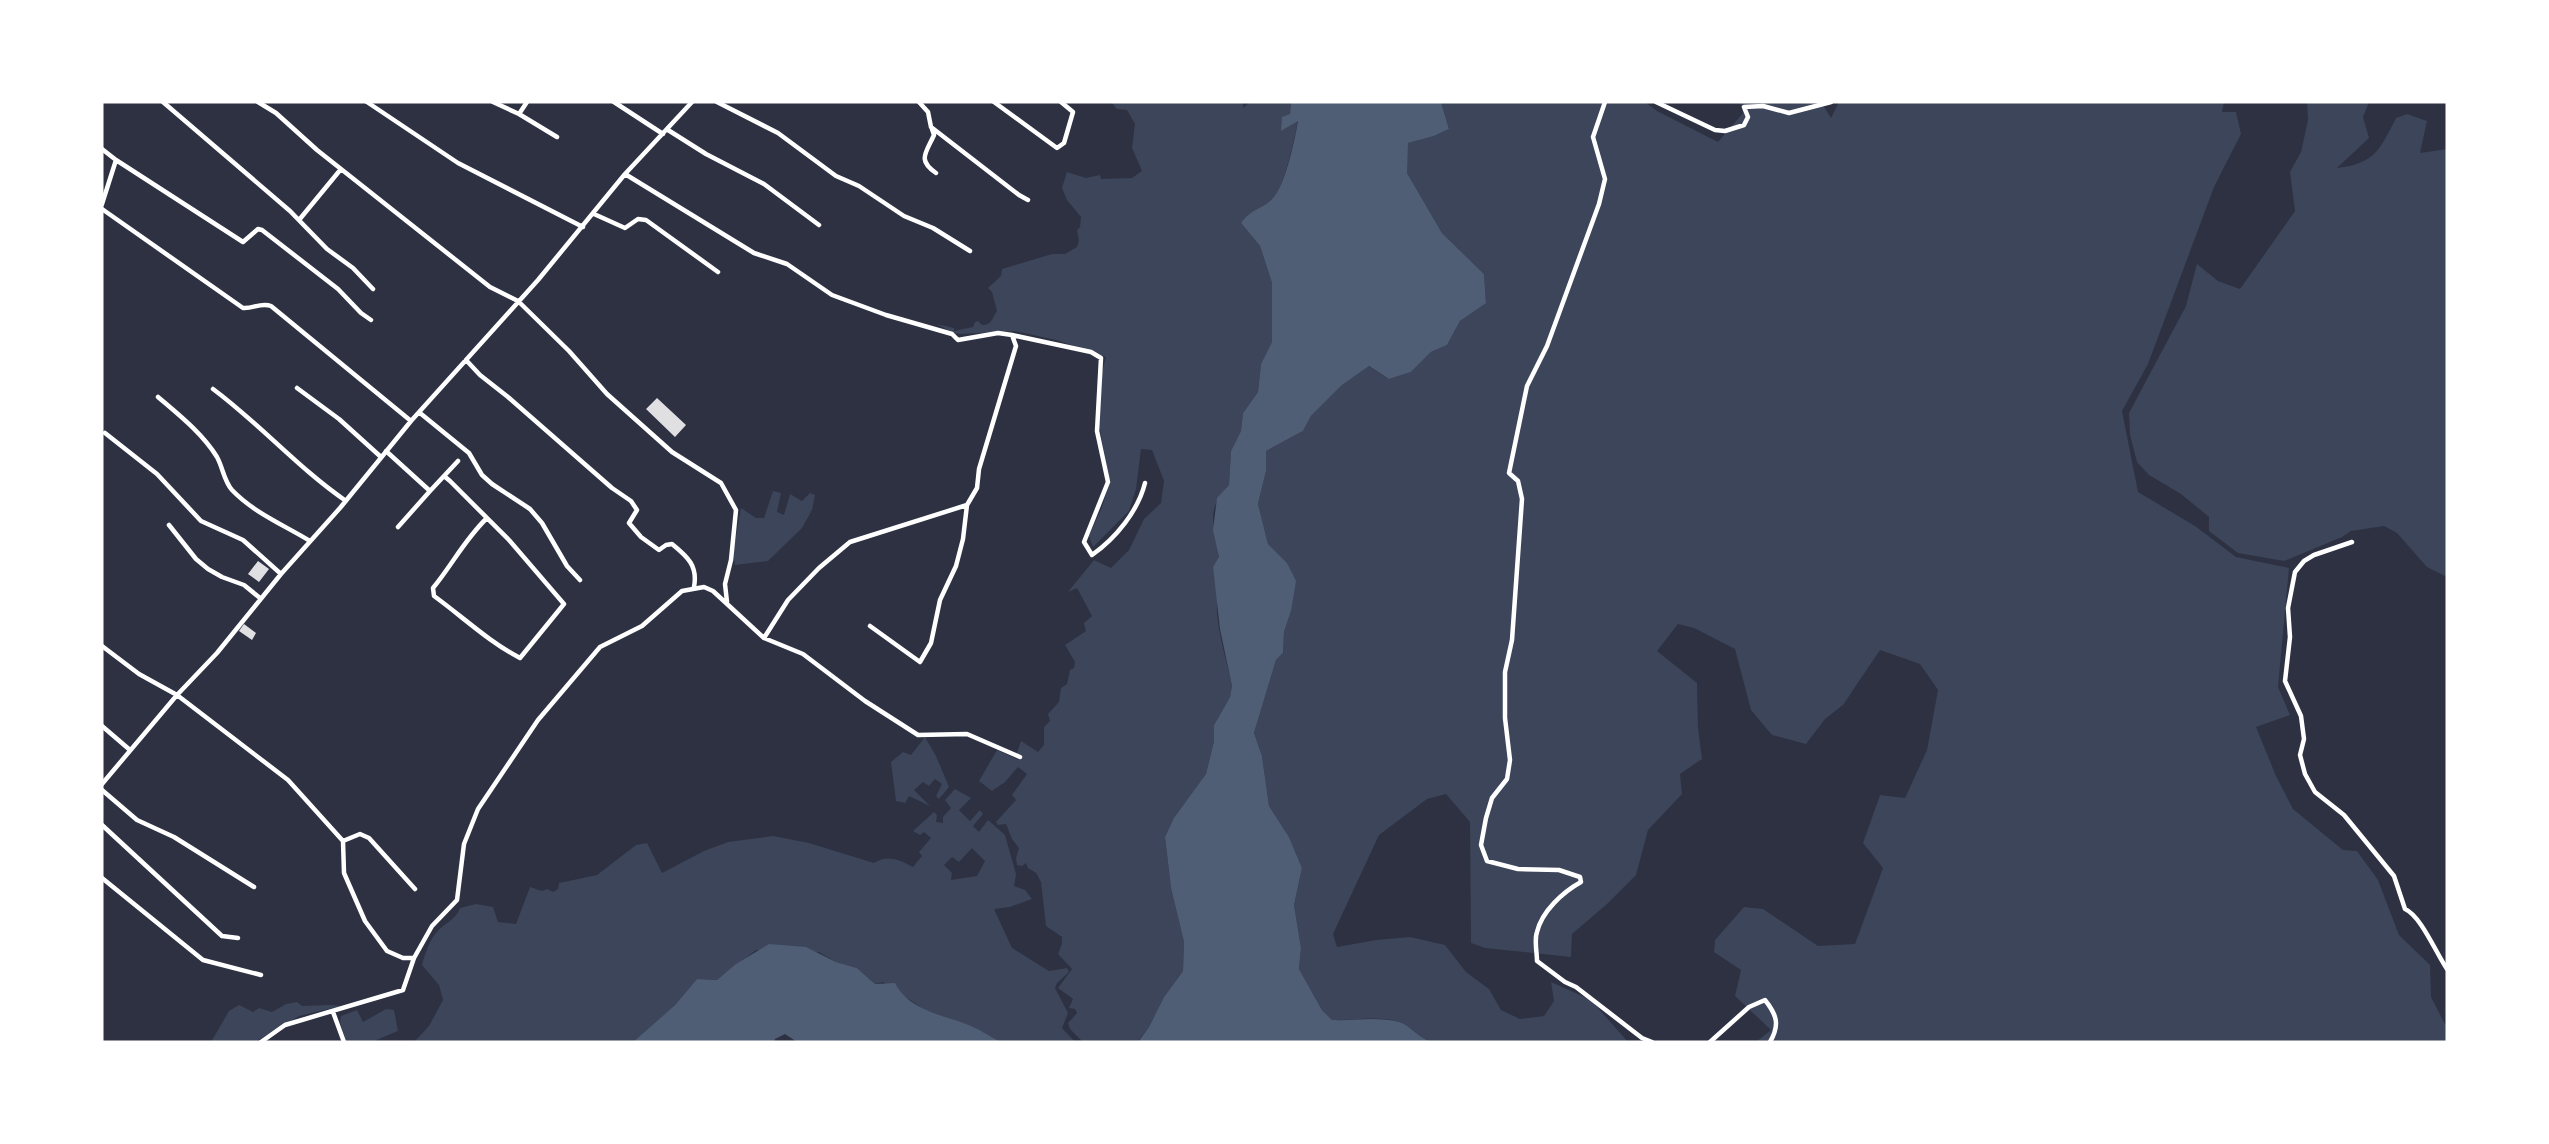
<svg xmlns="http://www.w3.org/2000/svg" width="2549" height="1144" font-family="'Titillium Web',sans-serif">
<rect width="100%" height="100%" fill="#2d3142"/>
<path fill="#3c4559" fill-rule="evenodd" d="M1111,102H1243V108L1250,102H1291L1290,114L1282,130L1298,120C1295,137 1285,180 1277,193C1267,208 1252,208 1241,223L1260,246L1272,283V342L1261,364L1258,392L1243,413L1241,431L1231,451L1229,485C1203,513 1216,525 1219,558C1221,576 1216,595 1217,613C1219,637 1227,662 1232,686L1230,697L1214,725V741L1206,774L1165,837L1171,888L1184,942L1183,971L1164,997L1149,1027L1137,1042H1083L1070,1029L1068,1023L1077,1013L1075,1009L1069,1008L1073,999L1058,988L1072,969L1058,954L1062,944V937L1046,926L1041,882L1036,873L1028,868L1026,863L1022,866L1017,865L1016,858L1019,848L1012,839L1006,824L998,825L996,822L1016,800L1012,795L1027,774L1018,767L1005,782L992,791L979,781L997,750L1019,760L1022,755L1017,753L1021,741L1038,752L1044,745V727L1050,721L1048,714L1059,702L1061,688L1067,684L1070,670L1074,668L1075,662L1065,645L1086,631L1084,623L1092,616L1077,588L1068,592L1094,560L1111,568L1129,550L1144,519L1161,503L1164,481L1152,450L1141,449L1136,489L1129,511L1093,547L1089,536L1102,507L1110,482L1099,425L1102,372L1106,357L1056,340L1015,331L961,334L953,333L937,324L954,328V331L973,327L975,322L978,321L982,325C992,325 992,318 997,311L992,292L988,288L1001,276L1002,269L1052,254H1065L1077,247L1079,241L1077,230L1080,227L1081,217L1067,200L1062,188L1067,172L1086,178L1100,175L1101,179L1132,178L1142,171L1132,148L1135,124L1127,110L1117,109Z
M1441,102H1645L1657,111L1718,142L1743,113L1740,102H1821L1831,118L1839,102H2224L2222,112H2236L2241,134L2214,187L2148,364L2122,411L2138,492L2195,526L2236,557L2289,568L2278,687L2290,715L2256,727L2276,776L2293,809L2343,850L2357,851L2378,880L2399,935L2430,965L2431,997L2447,1028V1042H1756L1771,1030L1735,996L1741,970L1714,952L1715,940L1744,907L1763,909L1818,946L1855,944L1883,868L1863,843L1880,795L1905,798L1927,750L1938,690L1920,664L1880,650L1843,705L1825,719L1806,744L1772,735L1751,710L1735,649L1694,628L1678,624L1657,651L1697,683L1698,728L1702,759L1680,774L1682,794L1648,830L1636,875L1607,904L1572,934L1571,957L1485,948L1471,943L1470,822L1446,794L1427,799L1379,835L1333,934L1337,947L1376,940L1410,937L1445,945L1466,972L1489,989L1501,1010L1520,1019L1544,1016L1554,1001L1551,982L1591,1000L1628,1042H1431C1417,1037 1409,1024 1399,1022C1378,1015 1354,1021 1332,1020L1322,1010L1299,969L1301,948L1294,905L1302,868L1289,837L1269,806L1262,756L1254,733L1276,660L1283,653L1284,632L1291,611L1287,563L1268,544L1258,504L1266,471V451L1303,431L1311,416L1342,385L1368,366L1389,379L1411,372L1431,352L1447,345L1460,321L1486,302L1484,274L1442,233L1407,173V143L1434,136L1449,129Z
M2307,102H2369L2363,117L2369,138L2337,168C2375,164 2380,149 2396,118L2407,114L2427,121L2420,153L2447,149V577L2427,567L2397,533L2384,526L2351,531L2342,537L2284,561L2238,553L2209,531V517L2181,494L2149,475L2137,462L2130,435L2129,413L2186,306L2197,264L2218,281L2240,289L2295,211L2290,172L2301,152L2308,120Z
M773,491L781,493L777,512L784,515L790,494L802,501L810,493L815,495L812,510L802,528L768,561L735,565L733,553L741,508L756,518H764Z
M925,737L936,756L949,787L939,799L936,796L942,784L935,779L929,786L923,782L914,790L930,806L909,796L905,803L896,801L891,762L903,752L911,755Z
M955,789L971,798L959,810L970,821L980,810L983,814L973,826L979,832L988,820L1005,835L1016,874L1014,886L1025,890L1032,899L1010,907L994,909L1012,948L1049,971L1067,968L1069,972L1057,983L1055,988L1068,1013L1062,1028L1075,1042H1001L973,1027L925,1010L883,982L875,984L857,968L836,962L819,952L756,950L717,980L697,979L675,1005L633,1042H414L429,1026L443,1000L439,985L422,965C425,954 429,941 436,933C444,923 455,921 460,908L476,904L493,907L498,922L516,924L530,887L542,891L547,889L553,892L558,889L559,883L597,875L636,845L647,843L662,873L704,851L728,842L773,836L809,843L874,863C888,854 900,860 913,867L922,856L919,852L931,838L924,832L920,835L913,831L934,812L937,815L936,822L943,823V817L951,808L945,800ZM972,848L985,861L977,876L951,880L952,873L944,865L952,857L959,862Z
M297,1002L302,1006C316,1006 328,1004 341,1006L299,1016L255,1042H211L229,1011L239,1005L253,1012L259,1008L272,1012L286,1004Z
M386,1009L394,1010L398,1031L372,1042H346L340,1022L341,1016L357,1010L363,1022Z"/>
<path fill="#4f5d75" d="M1291,102H1441L1449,129L1434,136L1408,143L1407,173L1442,233L1484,274L1486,303L1460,321L1447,345L1431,352L1411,372L1389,379L1369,366L1342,385L1311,416L1303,431L1266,451V471L1258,504L1268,544L1287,563L1296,581L1291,611L1284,632L1283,653L1276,660L1254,733L1262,756L1269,806L1289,837L1302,868L1294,905L1301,948L1299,969L1322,1010L1332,1020C1354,1021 1378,1016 1399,1022C1409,1024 1417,1037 1431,1042H1138L1149,1027L1164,997L1183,971L1184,942L1171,888L1165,837L1174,818L1206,774L1214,741V725L1230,697L1232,686L1220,629L1213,567L1219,557L1213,530L1217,498L1229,485L1231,451L1241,431L1243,413L1258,392L1261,364L1272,342V283L1260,246L1241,223C1252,207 1266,209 1276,194C1286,180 1295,139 1298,121L1281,131L1282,117L1290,114Z
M769,944L806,947L836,962L857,968L875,984L895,983C909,1011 945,1015 971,1026C981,1030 991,1037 1001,1042H797L785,1034L775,1039L774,1042H633L675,1005L697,979L717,980L736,964Z"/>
<path fill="#e0e0e3" d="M657,398L686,425L675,437L646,409Z
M258,561L269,569L259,582L248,574Z
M244,624L256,633L252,640L239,631Z"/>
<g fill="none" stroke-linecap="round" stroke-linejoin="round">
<path stroke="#fff" stroke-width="4.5" d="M163,102L290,211L327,249L353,268L373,289
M258,102L276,113L317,150L490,287L518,301L569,351L607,394L672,452L721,483L736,510L731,560L725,584L727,602
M367,102L458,163L583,227
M493,102L519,114
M527,102L519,114L557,137
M614,102L663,134
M717,102L778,133L836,176L859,186L904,216L933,228L970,251
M919,102L928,112L931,127L1019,195L1028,200
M994,102L1057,148L1064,143L1073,112L1061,102
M1605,102L1593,137L1605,179L1599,204L1547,346L1527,386L1509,473L1518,481L1522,499L1512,640L1505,672V718L1510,760L1507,779L1492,798L1486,818L1481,845L1487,861L1518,869L1559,870L1580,877L1581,882C1563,892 1542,911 1537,932C1534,940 1537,952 1537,961L1565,982L1576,987L1642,1038L1652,1042
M1656,102L1715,130L1725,131L1744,125L1748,117L1744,107L1763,106L1789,113L1831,102
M932,129L934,135C926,153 917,160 936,173
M668,130L706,154L764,184L819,225
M102,149L116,160L102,204
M116,160L243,242L258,229L262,230L338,289L361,313L371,320
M625,174L754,253L787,264L832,295L886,315L952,334L958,340L998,333L1012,335L1016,346L979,469L977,488L967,505L850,542L819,568L788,600L764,638
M102,209L243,308C253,309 261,302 271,306L411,421
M594,214L625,228L638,219L646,220L718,272
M299,220L341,169
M1012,335L1091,352L1101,358L1097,431L1108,482L1084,542L1092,555C1116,538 1138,511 1145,483
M466,360L480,375L508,397L612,488L631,501L637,510L629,523L641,537L659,550L666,545L672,544C688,557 698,566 694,587
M297,388L339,419L381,457
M213,389C260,424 298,468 346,501
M158,397C179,415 202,433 217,457C223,468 224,481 232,490C254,513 284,525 310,541
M420,413L469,453L482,475L492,484L530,509L542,523L567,566L580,580
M105,433L157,474L201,521L243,540L281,574
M386,451L430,491L444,476L450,481L509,540L564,604L520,658C489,642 463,617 434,596L433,588C452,565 465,539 487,518
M444,476L458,461
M169,525L196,559L208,569L222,577L244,585L260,598
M398,527L430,491
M2352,542L2314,555L2304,561L2295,572L2288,608L2290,637L2285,681L2301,716L2304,739L2300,755L2305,774L2315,792L2344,815L2394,876L2405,909C2421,916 2436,953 2447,969
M870,626L920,662L931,643L940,600L956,566L963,539L967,505
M102,646L139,674L177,695L288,780L343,841L344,873L365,921L387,951L403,958H414L432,926L457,900L464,844L478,809L538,720L600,647L642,626L682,591L704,587L713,591L764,638L803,654L865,701L918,735L967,734L1020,757
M102,726L130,750
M102,784L177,695L217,653L281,574L340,508L411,421L538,280L625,174L692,102
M102,790L137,820L174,837L254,887
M102,825L222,936L238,938
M343,841L360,834L369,838L415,889
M102,878L203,960L261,975
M333,1012L344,1042
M261,1042L285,1025L403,990L414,958
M1710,1042L1749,1007L1765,1000C1777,1015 1780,1025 1770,1042"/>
</g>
<rect width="2549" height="1144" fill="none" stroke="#ffffff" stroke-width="207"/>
</svg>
